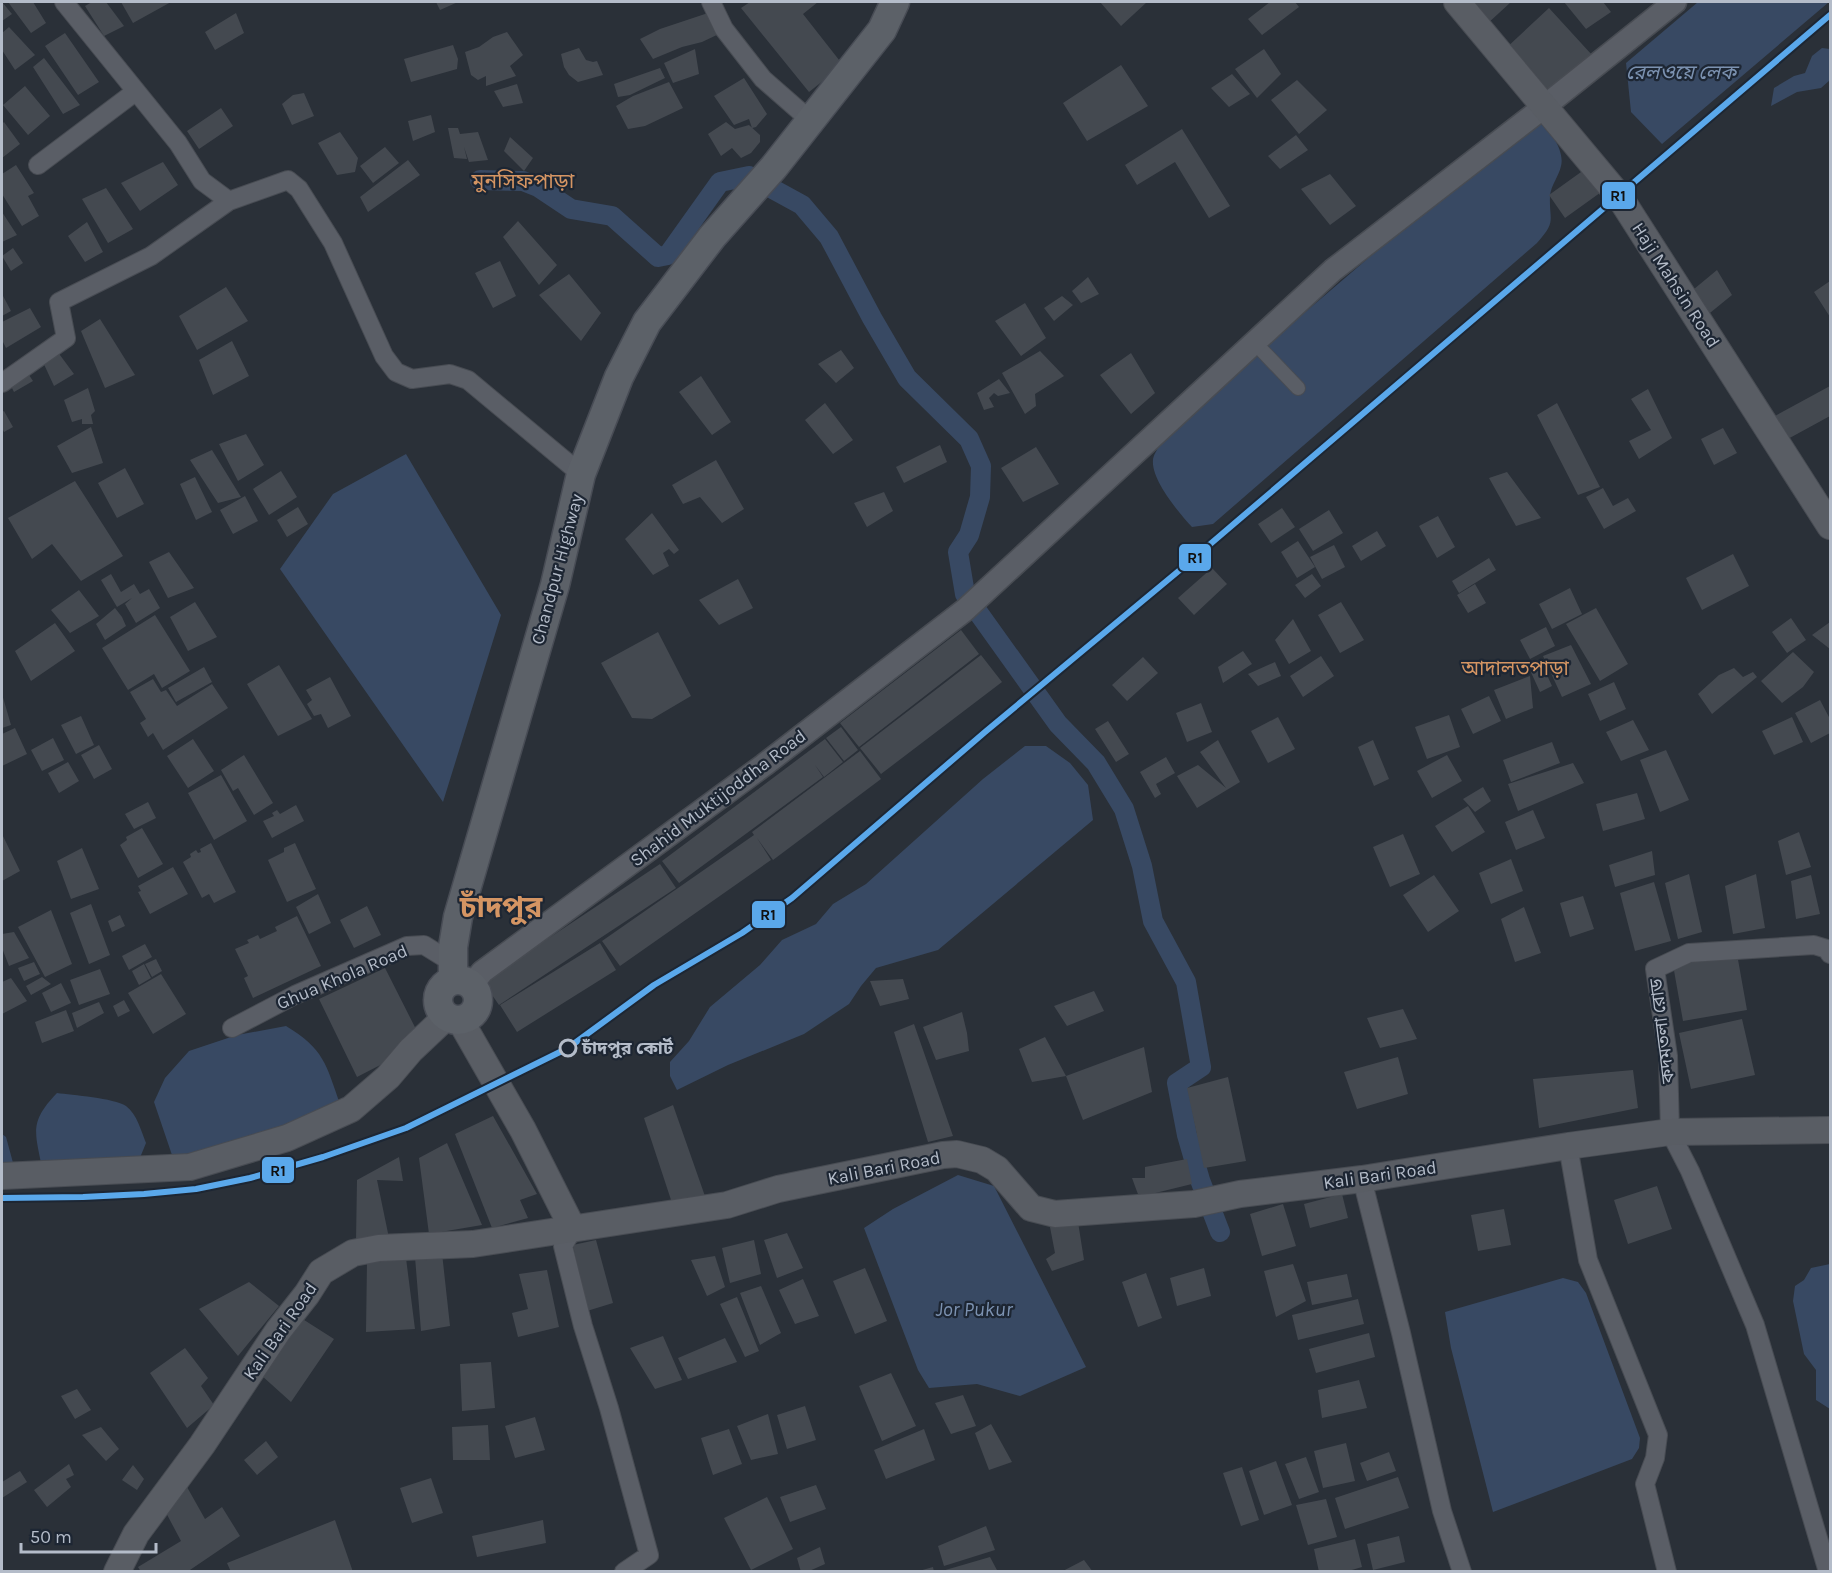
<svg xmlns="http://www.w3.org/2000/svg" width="1832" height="1573" font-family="Karla,'Noto Sans Bengali',sans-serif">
<rect width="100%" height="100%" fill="#2a3038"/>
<path fill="#384963" d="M1698,2H1829L1662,144L1631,112L1626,63Z
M1822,48L1830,49V80L1821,88L1797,92L1771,106L1774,88L1794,76L1805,73L1812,56Z
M1540,121C1550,130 1565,151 1561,166C1559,176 1551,185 1550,196C1549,221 1557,221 1537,243L1213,524L1192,527C1179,513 1151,480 1153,460C1153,456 1157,450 1159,446L1282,332L1520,128Z
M406,454L501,615L443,802L280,569L333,494Z
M1025,746H1046L1070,763L1088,785L1093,820L938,950L876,968L861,986L849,1004L804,1034L728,1065L677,1090L670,1076V1062L689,1041L710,1007L760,965L782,940L816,924L833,904L866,884L983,779Z
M286,1026C324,1049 326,1064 340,1104L274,1141L173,1158L154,1102L165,1078L189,1051L237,1035Z
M57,1093C72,1095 114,1098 126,1106C137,1114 141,1131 146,1143L137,1165L42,1168C35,1132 29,1122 57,1093Z
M2,1134L6,1137L15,1170H2Z
M958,1175L994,1186L1086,1367L1020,1396L977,1384L929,1388L918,1370L864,1228L893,1209Z
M1830,1264V1409L1816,1400V1370L1804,1354L1793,1301L1795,1286L1804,1280L1811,1268Z
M1563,1278L1578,1282L1586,1293L1640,1438L1639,1448L1632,1459L1493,1512L1451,1348L1445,1312Z"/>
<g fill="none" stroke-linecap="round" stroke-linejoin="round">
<path stroke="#384963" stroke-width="20" d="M480,180L523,181L538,187L571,209L612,216L658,257L668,255L720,182L749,176L802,205L829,237L872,318L907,378L969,439L981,466L980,497L969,535L958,552L965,594L1058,724L1096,763L1124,809L1142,866L1153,921L1186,982L1201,1067L1177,1083L1187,1135L1200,1180L1220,1232"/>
</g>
<path fill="#444950" d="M2,2L12,14L2,21Z
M8,2H33L46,23L31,33Z
M92,2H106L124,26L104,36L85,6Z
M121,2H171L133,23Z
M436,2H458L440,10Z
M750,2H818L803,14L843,65L809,92L741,8Z
M1100,2H1147L1121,26Z
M1270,2H1295L1299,7L1262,35L1248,19Z
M1468,2H1511L1487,24Z
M1564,2H1603L1611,12L1586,29Z
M1549,8L1592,55L1546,94L1504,50Z
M236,13L244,33L215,50L205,32Z
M708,13L721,33L702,42L682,47L653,59L640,39L660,29Z
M9,27L35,55L15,70L2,50V33Z
M507,32L523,55L510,66L516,76L486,86V76L478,80L471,75L465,52L479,47L493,37Z
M65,33L99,82L78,95L45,46Z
M453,45L458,59L457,69L411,82L404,59Z
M579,48L586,60L593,62L597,61L603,75L578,82L569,75L564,67L561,54Z
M695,49L699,74L673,83L664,63Z
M1264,49L1281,74L1257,98L1235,69Z
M44,58L80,105L63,114L33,67Z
M1121,65L1148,106L1087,141L1063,103Z
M660,68L665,78L630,95L618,97L614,84Z
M1232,74L1250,94L1229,107L1211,88Z
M744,78L767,114L756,127L752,128L749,119L734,125L714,96Z
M1297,80L1327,110L1299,134L1271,100Z
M669,82L683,108L645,126L628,129L616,106L633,96Z
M517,84L523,103L503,107L494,91Z
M25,86L50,116L28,135L3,105Z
M304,93L314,116L292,125L282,104L293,95Z
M221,108L233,126L199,149L187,131Z
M431,115L435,132L413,141L408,121Z
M4,122L20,144L2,158V124Z
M726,122L735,129L749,125L760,135V142L751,153L741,158L732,148L721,156L708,134Z
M448,128H458L460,134L478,132L488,160L469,162L464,147L467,159L454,158Z
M1182,129L1230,206L1209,218L1175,162L1137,185L1125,165Z
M340,132L358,158L355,172L337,175L318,143Z
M1296,135L1308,150L1280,169L1268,156Z
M510,137L533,158L524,171L504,151Z
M385,147L399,163L373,183L360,166Z
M408,160L420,175L368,212L360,197Z
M163,162L178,185L140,211L121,183Z
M16,165L34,193L28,196L39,216L22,226L2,194V174Z
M1588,167L1604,190L1565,218L1549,195Z
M1330,174L1356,206L1330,225L1301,189Z
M106,188L133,229L108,243L82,199Z
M2,212L17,235L2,242Z
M518,221L557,265L539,285L503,237Z
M87,222L103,252L85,262L68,236Z
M13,248L23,263L11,271L2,256Z
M500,261L516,296L493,308L475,273Z
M1717,270L1732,295L1705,317L1688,294Z
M569,274L601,313L581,341L539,295Z
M1088,277L1099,294L1081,303L1072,291Z
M1830,281V317L1814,292Z
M226,287L248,321L197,350L179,316Z
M2,294L11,311L2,316Z
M1062,296L1073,305L1054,321L1044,308Z
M1025,303L1046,338L1021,356L995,321Z
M30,308L41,327L6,348L2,340V322Z
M100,319L135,375L105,388L81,331Z
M232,341L249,376L213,395L199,360Z
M841,350L854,368L836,383L818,364Z
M57,351L74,374L54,386L42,360Z
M1040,351L1064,376L1035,394L1036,406L1025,414L1002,373Z
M1131,353L1155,393L1131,414L1100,375Z
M27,372L33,381L14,392L9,382Z
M701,376L731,422L712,435L679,392Z
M999,379L1010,393L998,396L994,393L989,398L994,407L984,410L977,393Z
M1830,386V416L1786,440L1773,417Z
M88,388L95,411L91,415L93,424H82V419L72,422L64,400Z
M1648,389L1672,438L1639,459L1629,441L1651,430L1631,399Z
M825,403L853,440L833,454L805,420Z
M1557,403L1600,487L1578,495L1537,415Z
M4,411L13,427L4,432L2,428V412Z
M91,427L103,463L72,473L57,446Z
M1723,428L1737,453L1714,465L1701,439Z
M246,434L264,465L238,481L219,444Z
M940,445L947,462L904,483L896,467Z
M1036,447L1059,484L1023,502L1001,468Z
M212,450L241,497L218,503L190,460Z
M716,460L744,509L722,523L700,497L683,504L672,485Z
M125,468L144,504L117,518L98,483Z
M281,471L297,497L269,515L253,489Z
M1507,472L1541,518L1516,526L1489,478Z
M195,477L212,512L196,520L180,484Z
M75,481L123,556L81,581L52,544L32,559L8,518Z
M1603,488L1613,506L1628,498L1636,511L1604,529L1586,497Z
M884,492L893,511L867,527L854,503Z
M245,496L258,521L233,534L220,510Z
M298,507L308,524L287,537L277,520Z
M1282,508L1295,527L1271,543L1258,524Z
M1329,510L1343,533L1313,551L1299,529Z
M652,513L679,550L674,554L669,549L663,553L669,566L653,575L625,539Z
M1438,516L1455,547L1437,558L1419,526Z
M1377,531L1386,546L1361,561L1352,546Z
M1298,541L1315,567L1297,578L1281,552Z
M1334,545L1345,567L1322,579L1310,557Z
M169,552L194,588L168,598L149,562Z
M1733,554L1749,586L1702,610L1686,578Z
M1489,558L1496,570L1459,593L1452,581Z
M1212,568L1227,584L1194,615L1178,598Z
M111,574L121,592L134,584L140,594L149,589L160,608L136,623L125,604L132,598L117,607L101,580Z
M1312,574L1321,586L1305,598L1295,585Z
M738,579L753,608L719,625L699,600Z
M1475,584L1486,603L1468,613L1457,595Z
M1570,588L1582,614L1552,629L1539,604Z
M79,590L99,616L70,633L51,610Z
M195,602L217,637L188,651L170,617Z
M1341,602L1364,640L1340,653L1318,615Z
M115,608L122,617L126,626L105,640L96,624Z
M1596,608L1628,664L1600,681L1566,624Z
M155,615L190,671L162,688L154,674L128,690L102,648Z
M1791,618L1806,640L1787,653L1772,632Z
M1293,619L1311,651L1289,664L1275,640Z
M1830,622V649L1812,635Z
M55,623L75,651L31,681L15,651Z
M1546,627L1555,646L1530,659L1520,640Z
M961,630L979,654L859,747L840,723Z
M658,632L691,696L652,719L632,718L601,663Z
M1571,645L1591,684L1562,697L1543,656Z
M1243,651L1252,664L1223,683L1218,667Z
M1793,652L1814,672L1803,687L1782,703L1761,681Z
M981,655L1002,682L881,774L860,748Z
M1321,656L1334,676L1303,697L1290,676Z
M1143,657L1158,673L1127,701L1112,685Z
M1275,662L1281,676L1258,686L1248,674Z
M1541,662L1552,686L1540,692L1529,668Z
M279,665L312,719L278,736L247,684Z
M204,667L212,682L176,702L168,688Z
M1734,668L1743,677L1753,672L1757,677L1712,714L1698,694L1719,675Z
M1530,676L1533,708L1506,719L1494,690Z
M330,677L351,716L328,728L321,714L314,716L307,704L312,700L306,690Z
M153,679L161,692L166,690L177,706L212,684L228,708L163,750L153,733L148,737L140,723L146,719L130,692Z
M1614,682L1626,709L1600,721L1588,694Z
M2,694L11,725L2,728Z
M1489,696L1501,721L1473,734L1461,709Z
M1820,700L1830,719V733L1811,743L1795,713Z
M1201,703L1212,732L1187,742L1176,713Z
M1449,715L1460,747L1427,759L1415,727Z
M81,716L94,745L76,754L61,725Z
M1278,717L1295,749L1268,763L1251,731Z
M1792,717L1803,742L1774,755L1762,731Z
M1633,720L1649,750L1621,761L1606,732Z
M1108,721L1129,754L1116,762L1095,729Z
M841,727L858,750L844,761L826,738Z
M15,728L27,754L2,766V734Z
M53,738L64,760L42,771L31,750Z
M193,739L214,771L188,788L167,756Z
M825,739L843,762L824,777L815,765L823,777L679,883L662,861Z
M1218,740L1240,782L1197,808L1177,776L1198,765L1226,788L1200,752Z
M1373,740L1389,779L1374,786L1358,747Z
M1552,742L1560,763L1511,782L1503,760Z
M99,745L112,769L94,779L81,755Z
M1666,750L1689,800L1660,812L1640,760Z
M860,751L881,779L773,860L757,838L771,860L620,966L602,941L754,835L752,832Z
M244,755L273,803L254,815L238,788L233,791L221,770Z
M1447,755L1462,781L1432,798L1417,771Z
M1166,757L1175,773L1156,784L1161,794L1155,798L1140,772Z
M68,762L79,781L59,793L48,773Z
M1573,763L1584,783L1518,811L1508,784Z
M221,775L247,821L214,840L188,793Z
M1483,787L1491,801L1475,812L1463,799Z
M1637,793L1645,819L1603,831L1596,804Z
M148,802L156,818L134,829L125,814Z
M296,805L304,821L272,838L263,821L274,816L272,813L277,810L280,814Z
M1468,806L1485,832L1452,852L1435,826Z
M1533,810L1545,838L1516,850L1505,822Z
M142,828L163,864L138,878L120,845L127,840L126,837Z
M1799,832L1811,867L1786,875L1778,841Z
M2,834L20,871L2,881Z
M1403,834L1420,874L1390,887L1373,847Z
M211,843L236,892L214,903L209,894L202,898L183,862L191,857L190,854L196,850L198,853L201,852L200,849Z
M295,843L316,889L287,902L268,860L284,852V848Z
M82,848L99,889L71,899L57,861Z
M1652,851L1655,875L1615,887L1609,865Z
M1511,859L1523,891L1491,904L1479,873Z
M660,864L676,888L499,1005L483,982Z
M173,867L188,894L150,914L138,892L141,891L138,886Z
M1689,874L1702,932L1678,939L1665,883Z
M1756,874L1765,928L1733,934L1725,886Z
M1434,875L1459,911L1428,932L1403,895Z
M1811,875L1820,914L1796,919L1791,881Z
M1654,882L1671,941L1635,951L1620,893Z
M318,894L331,923L309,934L296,907Z
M1583,896L1594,929L1570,937L1560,903Z
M91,904L110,955L89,964L70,913Z
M367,906L381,935L354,948L340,920Z
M1524,907L1541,953L1515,962L1501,919Z
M51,910L72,964L45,977L18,927Z
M120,915L125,926L112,932L108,921Z
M297,916L321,966L253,998L244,978L248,976L235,949L249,943L247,940L258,935L260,939L277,931L275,927Z
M14,932L29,958L9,966L2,948V934Z
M600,943L616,970L517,1032L500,1005Z
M145,944L152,957L129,970L122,956Z
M1737,954L1747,1010L1683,1021L1673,965Z
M156,959L162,971L152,977L145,964Z
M34,962L40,974L24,981L18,968Z
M144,964L151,978L139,985L132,971Z
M385,968L423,1043L357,1077L319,999Z
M100,969L110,994L79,1005L70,980Z
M161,974L186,1014L153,1034L128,993Z
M42,977L51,984L31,995L26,986Z
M11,978L27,1001L2,1014V982Z
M903,979L909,999L880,1006L870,981Z
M61,983L71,1003L51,1012L42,993Z
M1094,991L1104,1011L1067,1026L1054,1006Z
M124,1000L130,1011L118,1017L113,1006Z
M99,1002L104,1013L77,1028L72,1013Z
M1403,1009L1417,1039L1380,1048L1367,1018Z
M66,1010L74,1031L42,1043L35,1022Z
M962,1012L967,1033L969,1051L936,1060L923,1027Z
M1742,1019L1755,1075L1691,1089L1679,1033Z
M914,1024L953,1136L928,1142L894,1032Z
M1045,1037L1066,1076L1032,1082L1019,1049Z
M1144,1047L1152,1092L1083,1120L1066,1076Z
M1398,1057L1408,1094L1357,1109L1344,1072Z
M1633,1070L1638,1108L1539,1128L1533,1079Z
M1228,1077L1246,1161L1204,1168L1187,1088Z
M673,1105L706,1199L673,1206L644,1118Z
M493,1116L537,1194L520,1200L528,1218L492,1228L455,1134Z
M447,1143L482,1225L429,1234L419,1158Z
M399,1157L403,1181L377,1180L389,1238L356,1241L357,1180Z
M1187,1159L1192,1184L1139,1197L1132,1178H1145V1167Z
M1657,1186L1672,1229L1628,1244L1614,1200Z
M1342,1194L1348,1218L1310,1228L1304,1204Z
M1283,1204L1296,1246L1262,1256L1250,1214Z
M1504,1209L1511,1245L1478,1251L1471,1215Z
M1078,1222L1084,1260L1052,1271L1046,1259L1055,1253L1050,1227Z
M787,1233L803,1268L777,1278L764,1240Z
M596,1240L613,1303L587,1311L573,1245Z
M754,1240L761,1274L730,1283L722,1248Z
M442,1253L450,1326L421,1331L415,1257Z
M715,1256L725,1287L707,1296L691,1260Z
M406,1258L415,1329L366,1332L367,1262Z
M1293,1264L1306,1301L1276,1317L1264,1271Z
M865,1268L887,1321L855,1334L833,1281Z
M1204,1268L1211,1296L1177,1306L1170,1278Z
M547,1270L559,1327L518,1337L512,1313L528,1309L519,1274Z
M1146,1273L1162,1318L1138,1327L1122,1282Z
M1347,1274L1352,1297L1312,1305L1307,1282Z
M803,1279L819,1316L795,1324L779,1290Z
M249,1282L279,1306L238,1356L199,1309Z
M761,1286L781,1333L760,1345L740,1293Z
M737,1297L759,1351L745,1357L720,1304Z
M1358,1299L1364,1324L1298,1340L1292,1315Z
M301,1318L334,1339L291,1402L261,1375Z
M1369,1333L1375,1357L1316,1373L1309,1349Z
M663,1336L682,1380L655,1389L630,1348Z
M725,1338L737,1362L688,1379L678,1358Z
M185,1348L208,1378L201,1386L214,1405L187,1428L150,1373Z
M491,1362L495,1408L462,1411L460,1364Z
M891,1373L916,1426L882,1441L859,1386Z
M1359,1380L1367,1408L1322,1418L1318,1390Z
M77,1389L91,1410L75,1419L61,1396Z
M963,1395L976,1426L951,1434L935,1403Z
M805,1406L816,1440L787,1449L777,1415Z
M768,1414L778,1454L751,1460L737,1426Z
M535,1417L545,1450L515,1458L505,1426Z
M991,1424L1012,1462L989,1470L975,1433Z
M488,1425L490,1460H453L452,1427Z
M101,1427L119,1449L106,1461L82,1435Z
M729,1429L742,1464L713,1475L701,1438Z
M924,1429L935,1460L886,1479L874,1450Z
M266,1441L278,1457L257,1475L244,1460Z
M1346,1443L1355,1481L1323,1488L1314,1451Z
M1389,1452L1396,1471L1367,1481L1360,1463Z
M1306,1457L1319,1492L1299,1499L1285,1464Z
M1276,1461L1292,1505L1264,1515L1249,1471Z
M69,1464L74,1475L66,1479L71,1487L47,1507L34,1490Z
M133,1465L144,1479L137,1490L122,1480Z
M1242,1467L1259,1520L1241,1526L1223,1473Z
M20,1471L27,1482L2,1498V1482Z
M1398,1477L1409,1508L1345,1529L1335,1498Z
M431,1478L443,1513L412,1523L400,1488Z
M816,1485L826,1509L790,1522L780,1497Z
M187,1487L205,1519L222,1507L240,1536L187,1572H141L138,1567L181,1541L163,1507Z
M767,1497L793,1549L751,1570L724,1518Z
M1326,1499L1337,1537L1308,1545L1296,1505Z
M335,1520L353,1572H231L227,1563Z
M543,1520L546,1543L477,1557L472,1536Z
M986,1526L995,1550L944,1566L938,1546Z
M1399,1536L1405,1562L1373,1570L1367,1544Z
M1355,1539L1362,1567L1345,1572H1319L1314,1549Z
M820,1547L825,1564L807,1572H801L797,1558Z
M990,1557L998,1572H942V1571Z
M1084,1560L1093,1572H1061Z
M933,1567L934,1572H919V1571Z"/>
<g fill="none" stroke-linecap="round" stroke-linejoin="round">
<g stroke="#484c53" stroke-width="16">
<path id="pedestrian" d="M1254,342L1298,388"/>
</g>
<g stroke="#484c53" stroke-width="20">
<path id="minor" d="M64,2L178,143L202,181L229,201
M711,2L724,29L763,79L811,121
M38,165L135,92
M2,383L66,338L59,302L151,256L229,201L288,180L299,189L333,243L384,356L396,372L412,379L450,374L468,380L581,474
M232,1028L295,995L407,946L424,945L453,963
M1568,1146L1588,1260L1658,1435L1655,1458L1645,1484L1667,1572
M1362,1179L1401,1333L1442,1511L1462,1572
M573,1229L563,1246L583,1326L609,1408L649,1555L624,1572
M1828,1572L1755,1325L1690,1171L1670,1132L1668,1056L1655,969L1689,953L1814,945L1827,949L1830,954"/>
</g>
<g stroke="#484c53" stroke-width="25">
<path id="tertiary" d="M472,985L482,972L764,765L965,610L1333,270L1540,110L1675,2"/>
</g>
<g stroke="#484c53" stroke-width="28">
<path id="secondary" d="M1457,2L1619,196L1830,526
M460,1020L523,1130L573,1229
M2,1176L190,1167L287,1138L351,1109L388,1077L411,1050L446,1017
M117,1572L136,1534L202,1445L278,1331L307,1294L321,1272L353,1253L379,1248L473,1244L727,1205L778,1189L943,1155L957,1154L982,1160L997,1169L1031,1208L1055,1214L1194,1204L1240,1194L1362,1179L1568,1146L1670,1132L1830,1130"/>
</g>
<g stroke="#484c55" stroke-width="31">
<path id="primary" d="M453,980V947L458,917L555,585L581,474L619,377L647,322L712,237L774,167L882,30L895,2
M438 1000a20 20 0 1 1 40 0a20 20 0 1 1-40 0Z"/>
</g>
<use href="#pedestrian" stroke="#5a5e66" stroke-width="14"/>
<use href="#minor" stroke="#5a5e66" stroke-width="18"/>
<use href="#tertiary" stroke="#5a5e66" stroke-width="22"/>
<use href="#secondary" stroke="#595d64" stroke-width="26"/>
<use href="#primary" stroke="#5c6168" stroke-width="28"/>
<g stroke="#1d2633" stroke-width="10">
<path id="rail-1" d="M2,1198L83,1197L144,1194L196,1189L250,1178L323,1157L406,1128L568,1048L654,985L742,933L792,898L985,732L1181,569L1830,15"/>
</g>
<use href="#rail-1" stroke="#5aa8eb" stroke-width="6"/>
</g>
<circle fill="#1d2633" stroke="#b4bcc9" stroke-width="3" cx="568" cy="1048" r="8"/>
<g text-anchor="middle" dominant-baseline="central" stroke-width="4.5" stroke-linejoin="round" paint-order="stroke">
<g font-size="18" fill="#b4bcc9" stroke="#1d2633">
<text transform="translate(1676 285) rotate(57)">Haji Mahsin Road</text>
<text transform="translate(557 569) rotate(-75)">Chandpur Highway</text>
<text transform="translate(718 798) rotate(-37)">Shahid Muktijoddha Road</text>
<text transform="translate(342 977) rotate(-23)">Ghua Khola Road</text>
<text transform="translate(1662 1031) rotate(-97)">কদমতলা রোড</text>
<text transform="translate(884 1168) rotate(-11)">Kali Bari Road</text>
<text transform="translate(1380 1175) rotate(-8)">Kali Bari Road</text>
<text transform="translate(280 1331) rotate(-55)">Kali Bari Road</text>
</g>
<g font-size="18" font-weight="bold" fill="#b4bcc9" stroke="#1d2633" text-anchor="start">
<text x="582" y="1048">চাঁদপুর কোর্ট</text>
</g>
<g font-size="20" font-style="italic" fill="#7c92b1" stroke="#1d2633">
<text x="1681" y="72">রেলওয়ে লেক</text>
<text x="974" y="1309">Jor Pukur</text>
</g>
<g font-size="20" fill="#d59563" stroke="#1d2633">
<text x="1515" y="668">আদালতপাড়া</text>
</g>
<g font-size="21" fill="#d59563" stroke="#1d2633">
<text x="523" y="181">মুনসিফপাড়া</text>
</g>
<g font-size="30" font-weight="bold" fill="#d59563" stroke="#1d2633">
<text x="501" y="907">চাঁদপুর</text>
</g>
</g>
<g stroke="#1d2633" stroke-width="2">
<rect x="1601" y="181" width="35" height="29" rx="6" fill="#5aa8eb"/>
<rect x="1178" y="543" width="34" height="29" rx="6" fill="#5aa8eb"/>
<rect x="751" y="900" width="35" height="29" rx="6" fill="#5aa8eb"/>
<rect x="261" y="1156" width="34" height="28" rx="6" fill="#5aa8eb"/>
</g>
<g font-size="16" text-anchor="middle" font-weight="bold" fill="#111">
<text x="1618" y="201">R1</text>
<text x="1195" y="563">R1</text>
<text x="768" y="920">R1</text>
<text x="278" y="1176">R1</text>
</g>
<rect width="1832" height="1573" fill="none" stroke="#b4bcc9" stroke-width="6"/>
<path d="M21 1543v9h135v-9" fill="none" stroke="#b4bcc9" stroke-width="3"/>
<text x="30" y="1543" font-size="18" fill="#b4bcc9" stroke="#1d2633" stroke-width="4.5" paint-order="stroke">50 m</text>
</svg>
